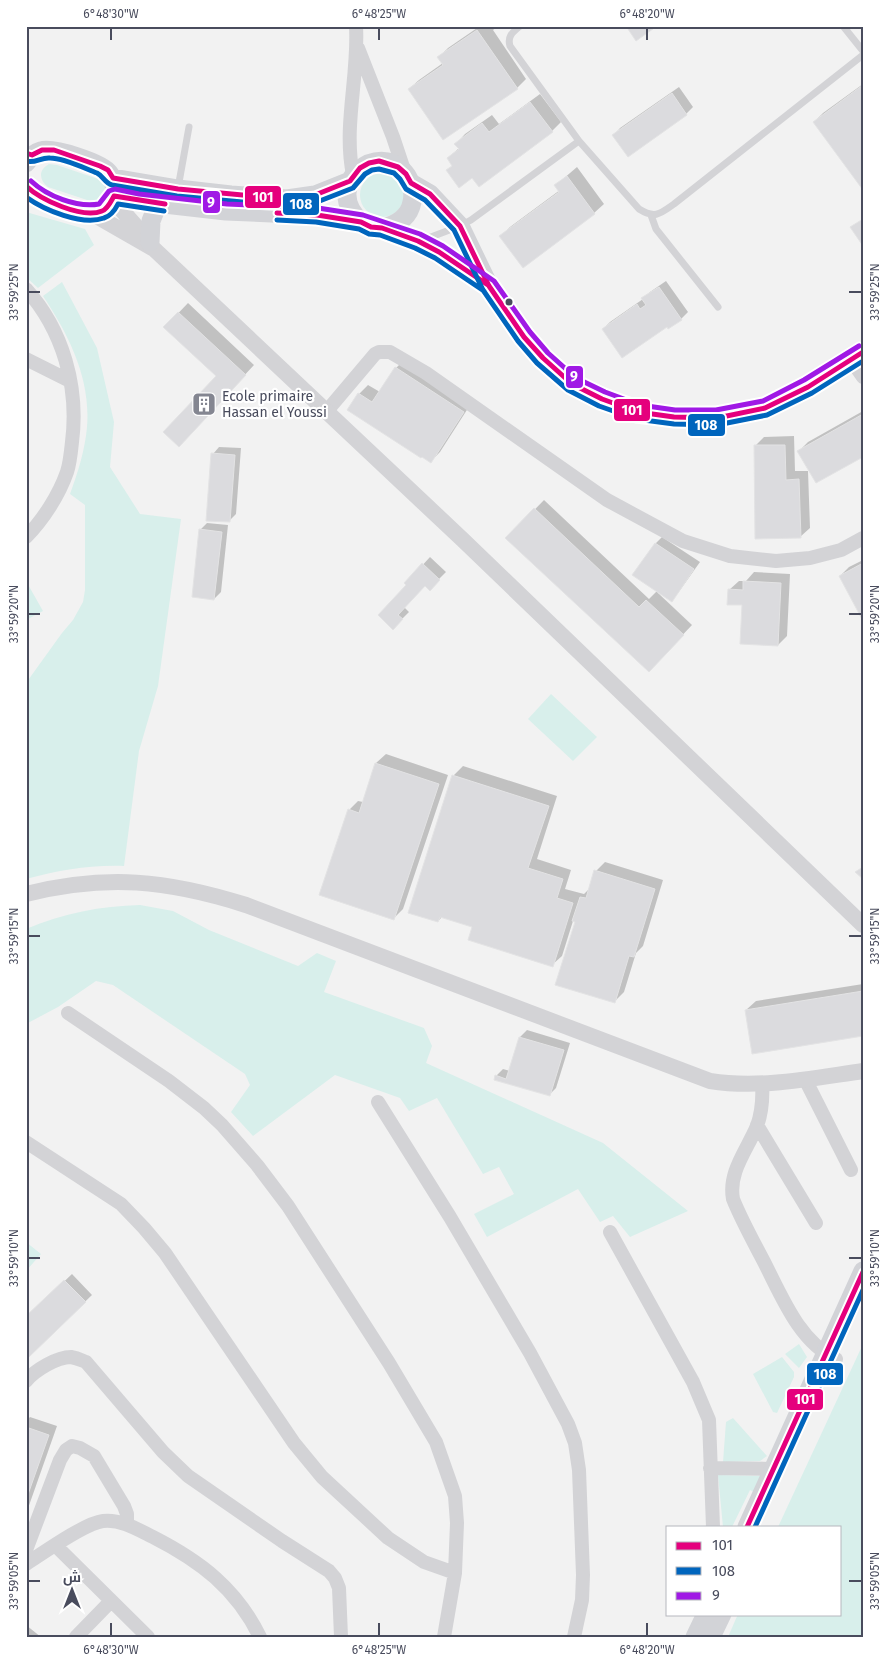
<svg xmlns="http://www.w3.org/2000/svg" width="889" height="1663" font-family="'Fira Sans',Cairo,sans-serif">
<rect width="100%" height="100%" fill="#f2f2f2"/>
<path fill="#d8efeb" d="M49,164L57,165L101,180L104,182L107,197L100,202L96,203L48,187C39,180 38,170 49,164Z
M360 195a22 22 0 1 1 44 0a22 22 0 1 1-44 0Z
M26,212L85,229L94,245L38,288L26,277Z
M62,282L97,348L114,422L110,467L140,514L181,519L158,686L139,751L124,866C87,865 62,870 26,879V683L62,633L73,620L83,602L85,590V505L70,494C78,472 85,450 87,427C91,379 69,335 43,296Z
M26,581L43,611L26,620Z
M551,694L597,737L573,761L528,719Z
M140,905L173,911L209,930L298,966L317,953L336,961L324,992L424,1028L432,1046L426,1063L603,1143L688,1211L630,1237L613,1216L600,1222L578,1189L487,1237L474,1214L514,1194L499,1167L483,1174L437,1098L409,1111L400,1098L335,1075L253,1136L231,1112L250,1085L245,1074L113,985L96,981L58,1007L26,1024V929C63,913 101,906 140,905Z
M26,1242L41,1254L26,1271Z
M799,1344L807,1357L799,1368L785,1354Z
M863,1344V1637H728L738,1614H840V1527H778Z
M782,1357L794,1372V1377L777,1413L773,1412L753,1374Z
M733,1418L767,1456L760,1461L723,1462L726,1422Z
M718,1475L761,1476L754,1492L750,1490L732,1527H723Z"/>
<path fill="#0003" d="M480,26H498L493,30L526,79L517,88L409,89L419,80L443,63L439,57L448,48Z
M863,84V188L814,122L823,113Z
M679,87L693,107L686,114L628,155L614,135L620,128Z
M540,94L561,122L552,131L472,176L453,165L448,158L459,148L456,144L465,134L492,115L499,124Z
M577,167L604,204L594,213L523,266L501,236L510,227L560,190L556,185Z
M666,281L688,312L681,319L667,326L603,329L610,322L643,299L650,292Z
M188,303L254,365L188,436L217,376L165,327Z
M405,359L472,402L440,452L431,461L359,394L368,385L380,392L396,368Z
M863,411V455L799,451L808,442Z
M794,436L795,471H808L810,528L800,537L755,446L764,437Z
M219,447L241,448L236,514L229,521L213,454Z
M544,500L649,599L657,591L656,543L662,537L700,562L678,593L671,600L659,592L658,593L692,625L658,661L507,538Z
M207,523L228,525L221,592L214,599L200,530Z
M430,557L446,572L429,589L425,585L404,607L409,612L393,628L408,585L406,583Z
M863,560V618L840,576L849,567Z
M754,572L790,574L787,636L778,645L729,590L739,581H746Z
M386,754L448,775L403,909L393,919L349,810L358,801L363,802L376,763Z
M463,766L557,796L537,859L571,870L565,889L584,894L590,888L596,871L605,862L663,880L643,946L636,953L624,992L614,1002L576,922L573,921L562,956L552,965L474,926L443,916L438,921L453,776Z
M863,984V1035L746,1010L756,1001Z
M527,1030L570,1043L556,1088L549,1095L496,1076L503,1069L510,1071L520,1037Z
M72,1274L92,1295L29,1356L26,1318Z
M30,1417L57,1426L26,1514V1421Z
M26,1625L41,1637H26Z"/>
<path fill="#dbdbde" stroke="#e3e3e4" d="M626,26H657L636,41Z
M477,30L518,89L443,140L408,89L443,65L437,57Z
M863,85V190L813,122Z
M672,93L687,115L628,157L612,135Z
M530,102L553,132L479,187L472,178L459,188L446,170L452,166L447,158L459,149L454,144L482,123L489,132Z
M567,176L595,214L523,268L499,236L559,192L554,185Z
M863,219V246L850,227Z
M659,287L682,320L668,329L667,327L622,358L602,329L637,304L640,309L646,305L641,298Z
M178,312L246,375L179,447L163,432L216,376L163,327Z
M395,367L464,412L431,463L422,457L421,458L347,410L358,393L372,402Z
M863,414V457L816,483L797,451Z
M754,445H785L786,480L799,479L801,538L755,539Z
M211,453L235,455L230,522L206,521Z
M534,508L639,607L646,600L684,635L649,672L505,538Z
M199,529L222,532L214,600L192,597Z
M655,543L694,569L672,602L632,575Z
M422,563L440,580L430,591L425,586L398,615L403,619L393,630L378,615L406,585L404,583Z
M863,563V621L839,576Z
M743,581L781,583L778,646L740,644L742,605H727L728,589L743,590Z
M375,763L439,784L394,920L319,895L348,809L359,813Z
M452,775L549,806L528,868L563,879L557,898L573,903L553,967L468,940L472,927L440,917L438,922L408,913Z
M863,867V879L855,872Z
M594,870L655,889L634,957L629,956L615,1003L555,985L575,922L572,921L580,897L586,898Z
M863,991V1036L752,1054L745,1010Z
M519,1037L564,1050L550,1096L494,1080L495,1075L506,1079Z
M64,1280L86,1302L29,1357L26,1355V1316Z
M26,1427L49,1435L26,1500Z"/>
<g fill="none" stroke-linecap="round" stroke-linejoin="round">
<path stroke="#d3d3d6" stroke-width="7" d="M520,26C513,32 507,36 510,46L579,141
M843,26L863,51
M178,188L189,127
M651,215L656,229L718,307
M423,240L460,226L471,220L579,141L639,209C655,219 660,214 674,204L863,55"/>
<path stroke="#d3d3d6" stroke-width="14" d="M358,48L393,137L405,173
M353,175C343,125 359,76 356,26
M26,289C63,330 79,387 72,442C71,452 70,463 67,472C59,495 43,520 26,537
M26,359L70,381
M851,360L863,377
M326,412L375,354L379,352H390L426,373L607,500L683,541L730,556L776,561L810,558L841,550L863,538
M68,1013L169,1081L204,1108L222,1125L257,1165L288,1206L389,1363L436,1442L455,1496L457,1523L455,1573L444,1637
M805,1079L851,1170
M762,1083C763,1098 762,1112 757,1126C747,1150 728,1172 733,1199C741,1219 752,1239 762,1258C781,1294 798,1341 836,1359
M378,1102L450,1217L530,1353L568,1424L575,1443L579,1470L583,1575L582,1600L574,1637
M757,1125L816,1223
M26,1142L121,1204L144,1228L165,1253L294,1443L322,1477L388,1538L424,1562L455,1573
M610,1232L693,1382L709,1420L713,1527
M26,1381C35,1370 57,1357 71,1357C77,1358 81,1360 86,1362L163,1452L188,1476L282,1541L329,1571L335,1578L339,1588L341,1637
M710,1468L773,1469
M55,1545L148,1637
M26,1550L60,1460L66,1450L72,1446L80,1448L94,1456L124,1506L127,1514V1524
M26,1564C43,1553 85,1523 103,1521C121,1519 137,1529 153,1537C200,1561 236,1588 260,1637
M76,1637L111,1601"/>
<path stroke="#d3d3d6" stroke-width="16" d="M112,199L149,241
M93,214L154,249L463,540L863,925
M26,894C107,874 167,880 246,905L710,1081C760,1089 813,1078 863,1071"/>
<path stroke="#d2d3d7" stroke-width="19" d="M26,163C30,157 34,153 41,151C53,147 102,163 109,173C117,183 117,203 104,211C95,216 83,213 74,210C58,204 37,201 26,186
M113,178L178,189L231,195L287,199L315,195L350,181
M411,183L430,194L460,226L489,286L524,337L543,358L572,384L602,399L638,412L674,417L717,418L765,408L808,387L863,352
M114,196L138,201L226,211L317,215L361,222L418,241L439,252L488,285
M361,222C319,184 382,137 407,176C412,184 414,193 412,202C409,218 396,225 382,228
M150,242L151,221L158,203
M747,1527L863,1271
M695,1637L706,1614
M711,1637L722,1614"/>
<g stroke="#fff" stroke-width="9">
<path id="bus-1" d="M26,153L32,155L42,150H54L100,166L108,170L113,178L178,189L287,199L315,195L350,181L360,168L369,163L379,161L398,167L406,174L411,183L430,194L460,226L489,286L524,337L543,358L572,384L602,399L638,412L674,417L717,418L765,408L808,387L863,352
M26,186C41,200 82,219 102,211C108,209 111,201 114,196L165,204
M277,213L317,215L361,222L371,227L382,228L418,241L439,252L488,285
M747,1527L863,1272"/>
</g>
<g stroke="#fff" stroke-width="9">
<path id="bus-2" d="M26,161C35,164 41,157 50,158C64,158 84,168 97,173C103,176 105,183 112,185L177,196L287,206L317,202L353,188L365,174L372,170L379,169L394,173L400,179L406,189L425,200L454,230L483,290L518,341L537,363L568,390L599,406L636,419L674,424L717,425L767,415L812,393L863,361
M26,197C44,210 82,226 104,218C111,216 115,210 118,204L164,211
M277,220L316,222L359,229L369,234L380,235L415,248L435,258L484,291
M755,1527L863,1290"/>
</g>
<g stroke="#fff" stroke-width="9">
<path id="bus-3" d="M31,181C47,196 77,208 99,204L109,191L115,189L139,194L227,204L318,208L363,215L420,234L443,246L494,281L530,332L548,353L576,378L605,392L640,405L675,410H716L763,401L804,380L859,346"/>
</g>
<use href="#bus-1" stroke="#e5007d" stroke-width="5"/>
<use href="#bus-2" stroke="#0065bd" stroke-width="5"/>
<use href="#bus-3" stroke="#a019e5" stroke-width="5"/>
</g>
<path fill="none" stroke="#494c5d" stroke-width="2" d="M111,28V40M379,28V40M647,28V40M28,292H40M849,292H862M28,614H40M849,614H862M28,936H40M849,936H862M28,1258H40M849,1258H862M28,1581H40M849,1581H862M111,1623V1636M379,1623V1636M647,1623V1636"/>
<defs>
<g id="building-square" transform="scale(1.25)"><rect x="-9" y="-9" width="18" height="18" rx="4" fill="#848691" stroke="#fff"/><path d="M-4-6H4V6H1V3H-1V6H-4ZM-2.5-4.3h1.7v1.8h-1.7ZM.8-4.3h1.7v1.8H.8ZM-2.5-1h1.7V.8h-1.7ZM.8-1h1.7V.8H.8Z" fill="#fff"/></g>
</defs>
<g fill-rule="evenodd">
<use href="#building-square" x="204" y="404"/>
</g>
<circle fill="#494c5d" stroke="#fff" stroke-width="2" cx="509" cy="302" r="4.5"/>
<g text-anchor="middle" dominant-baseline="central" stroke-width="4.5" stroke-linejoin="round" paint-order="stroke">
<g font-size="14" fill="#494c5d" stroke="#fff" text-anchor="start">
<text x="222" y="396">Ecole primaire<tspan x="222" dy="16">Hassan el Youssi</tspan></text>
</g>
</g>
<g stroke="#fff" stroke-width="2">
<rect x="244" y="185" width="38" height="24" rx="5" fill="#e5007d"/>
<rect x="202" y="190" width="19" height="24" rx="5" fill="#a019e5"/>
<rect x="282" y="192" width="38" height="24" rx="5" fill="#0065bd"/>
<rect x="565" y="365" width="19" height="24" rx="5" fill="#a019e5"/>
<rect x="613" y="398" width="38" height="24" rx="5" fill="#e5007d"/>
<rect x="687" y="413" width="39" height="24" rx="5" fill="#0065bd"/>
<rect x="806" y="1362" width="38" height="24" rx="5" fill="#0065bd"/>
<rect x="786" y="1388" width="38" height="23" rx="5" fill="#e5007d"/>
</g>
<g font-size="14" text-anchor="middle" font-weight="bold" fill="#fff">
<text x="263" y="202">101</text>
<text x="211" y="207">9</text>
<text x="301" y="209">108</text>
<text x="574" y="381">9</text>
<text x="632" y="415">101</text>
<text x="706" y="430">108</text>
<text x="825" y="1379">108</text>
<text x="805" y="1404">101</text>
</g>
<rect width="889" height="1663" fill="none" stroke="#ffffff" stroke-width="55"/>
<rect x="666" y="1526" width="175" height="90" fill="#ffffff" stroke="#b6b7be"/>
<rect x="676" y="1542" width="25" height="8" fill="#e5007d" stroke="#b6b7be"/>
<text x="712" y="1550" font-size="15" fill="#494c5d">101</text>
<rect x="676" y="1567" width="25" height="8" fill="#0065bd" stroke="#b6b7be"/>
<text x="712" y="1576" font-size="15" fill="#494c5d">108</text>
<rect x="676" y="1592" width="25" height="8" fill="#a019e5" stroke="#b6b7be"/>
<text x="712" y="1600" font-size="15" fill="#494c5d">9</text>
<g transform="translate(72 1590)" stroke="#ffffff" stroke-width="4" paint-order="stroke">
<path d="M0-4L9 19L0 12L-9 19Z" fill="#494c5d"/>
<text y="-8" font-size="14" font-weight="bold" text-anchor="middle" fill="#494c5d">ش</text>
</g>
<rect x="28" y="28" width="834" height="1608" fill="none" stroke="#494c5d" stroke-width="2"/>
<g font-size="12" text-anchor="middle" fill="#494c5d">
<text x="111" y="18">6°48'30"W</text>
<text x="379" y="18">6°48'25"W</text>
<text x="647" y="18">6°48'20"W</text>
<text transform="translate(14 292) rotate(-90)" y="4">33°59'25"N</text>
<text transform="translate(875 292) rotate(-90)" y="4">33°59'25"N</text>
<text transform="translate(14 614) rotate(-90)" y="4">33°59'20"N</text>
<text transform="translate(875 614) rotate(-90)" y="4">33°59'20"N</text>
<text transform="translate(14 936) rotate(-90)" y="4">33°59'15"N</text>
<text transform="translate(875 936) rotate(-90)" y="4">33°59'15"N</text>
<text transform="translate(14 1258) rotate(-90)" y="4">33°59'10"N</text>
<text transform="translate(875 1258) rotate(-90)" y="4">33°59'10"N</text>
<text transform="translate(14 1581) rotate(-90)" y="4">33°59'05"N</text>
<text transform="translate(875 1581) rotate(-90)" y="4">33°59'05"N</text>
<text x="111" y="1654">6°48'30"W</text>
<text x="379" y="1654">6°48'25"W</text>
<text x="647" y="1654">6°48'20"W</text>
</g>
</svg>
